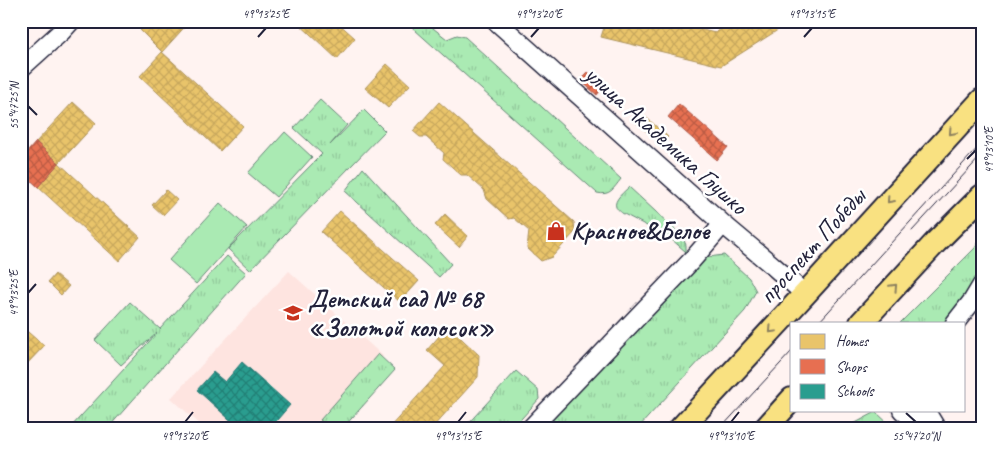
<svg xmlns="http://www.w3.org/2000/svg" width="1003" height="449" font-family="Caveat,sans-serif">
<defs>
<pattern id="grass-tufts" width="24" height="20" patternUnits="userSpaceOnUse" patternTransform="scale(1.25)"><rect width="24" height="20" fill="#aaeab3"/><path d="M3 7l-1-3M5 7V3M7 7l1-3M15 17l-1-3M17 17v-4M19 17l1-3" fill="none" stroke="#92c89b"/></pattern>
<pattern id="homes-cross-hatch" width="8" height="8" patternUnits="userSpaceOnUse" patternTransform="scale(1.25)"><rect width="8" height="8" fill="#e9c46a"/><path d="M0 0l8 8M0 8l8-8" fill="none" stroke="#c8a85d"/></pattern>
<pattern id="shops-cross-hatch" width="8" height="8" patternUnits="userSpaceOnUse" patternTransform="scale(1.25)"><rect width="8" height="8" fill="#e76f51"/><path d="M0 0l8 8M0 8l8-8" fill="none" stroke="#bb5b44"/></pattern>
<pattern id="schools-cross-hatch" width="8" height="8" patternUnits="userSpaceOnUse" patternTransform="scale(1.25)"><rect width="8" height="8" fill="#2a9d8f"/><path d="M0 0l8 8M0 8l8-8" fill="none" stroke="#248076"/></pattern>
</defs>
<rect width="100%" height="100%" fill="#fff3f1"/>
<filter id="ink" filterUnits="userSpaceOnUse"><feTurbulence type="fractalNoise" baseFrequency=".02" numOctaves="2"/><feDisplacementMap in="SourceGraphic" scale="10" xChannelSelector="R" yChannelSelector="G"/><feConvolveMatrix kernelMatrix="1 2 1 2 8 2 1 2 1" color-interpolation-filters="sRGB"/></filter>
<g filter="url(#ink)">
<path fill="#fee4e0" d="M289,271L383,356L319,428H204L171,398Z"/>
<path fill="url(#grass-tufts)" stroke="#668677" d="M405,21H424L447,39L457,35L465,37L621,179C613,189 610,196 597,193Z
M320,100L347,125L330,145L364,110L385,131L250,270L228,249L322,154L294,128Z
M363,168L451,264L439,277L345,191Z
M629,187L682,236L686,245V252L670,238L622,213C621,212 616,208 616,207C613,200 625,191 629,187Z
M982,235V279L948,323H900L975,248Z
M724,255L749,278L756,291L745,311L638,428H544L594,374L708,257Z
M227,256L246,273L108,428H70L157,333L121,365L95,340L130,302L160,329Z
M378,354L395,370L343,428H329L320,420Z
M516,371L538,390L539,399L513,428H464Z
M876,412L893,428H846Z"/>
<path fill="#aaeab3" stroke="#668677" d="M285,132L312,157L276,197L248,173Z
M220,203L247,227L196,284L169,260Z"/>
<path fill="url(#homes-cross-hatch)" stroke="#ad935c" d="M148,21H190L162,52L140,30Z
M296,21H336L355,38L337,59Z
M606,21H666L715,33L733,21H792L721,66L601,37Z
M162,52L243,126L220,151L140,76Z
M387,64L410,85L388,108L365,88Z
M73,102L96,123L59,163L36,142Z
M439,102L574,222L575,232L552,257L541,261L527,248L529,231L514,218L509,219L487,199L484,190L467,175H461L443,159L444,153L426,137H420L413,131Z
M639,111L668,137L661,144L632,119Z
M59,163L140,237L119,261L38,187Z
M166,190L177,200L163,215L152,205Z
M340,211L419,281L400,302L321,232Z
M445,214L468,236L459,247L435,225Z
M55,274L69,286L61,295L48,282Z
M21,326L44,346L24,367L21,364Z
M448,326L479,355L478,377L432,428H389L445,366L427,350Z"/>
<path fill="url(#shops-cross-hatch)" stroke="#ac584a" d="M588,72L604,86L597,95L580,80Z
M679,104L728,147L717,160L668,117Z
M36,142L59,163L38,187L21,171V159Z"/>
<path fill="url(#schools-cross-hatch)" stroke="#287876" d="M242,362L290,405L271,427L272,428H239L197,390L213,372L225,382Z"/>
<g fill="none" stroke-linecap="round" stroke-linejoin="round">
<g stroke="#22223b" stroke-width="21">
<path id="minor" d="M496,21L723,224L772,265L805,294
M21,68L62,31L71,21
M955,323L973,300L982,285
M902,410L923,428
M925,410L936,428
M531,428L692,260L723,224"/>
</g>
<g stroke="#22223b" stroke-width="26">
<path id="major" d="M861,323L936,242L982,196
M681,428L805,294L982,100
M766,428L792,399"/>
</g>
<use href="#minor" stroke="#fff" stroke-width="18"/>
<use href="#major" stroke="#f9e181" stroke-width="22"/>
<path stroke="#22223b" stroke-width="1" d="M912,231L982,155
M818,323L982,143
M721,428L792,351"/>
</g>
<defs><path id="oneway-chevron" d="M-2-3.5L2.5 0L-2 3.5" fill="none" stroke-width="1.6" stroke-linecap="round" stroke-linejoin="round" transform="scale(1.25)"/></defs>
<g stroke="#8e825e">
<use href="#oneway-chevron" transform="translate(952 132) rotate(132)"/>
<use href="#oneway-chevron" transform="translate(890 200) rotate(132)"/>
<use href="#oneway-chevron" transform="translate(894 287) rotate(-47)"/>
<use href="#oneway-chevron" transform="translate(772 330) rotate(133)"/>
</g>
</g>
<path fill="none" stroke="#22223b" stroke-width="2" d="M258,37L266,28M531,37L539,28M804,37L812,28M28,106L37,115M967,159L976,150M28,293L36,284M906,413L916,422M185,422L193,412M458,422L466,412M731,422L739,412"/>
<defs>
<g id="shop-bare" transform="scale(1.5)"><path d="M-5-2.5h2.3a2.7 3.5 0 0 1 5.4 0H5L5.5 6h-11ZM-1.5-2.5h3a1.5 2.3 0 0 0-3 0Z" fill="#c8321e" stroke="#fff" stroke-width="2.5" paint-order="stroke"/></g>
<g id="school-bare" transform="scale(1.5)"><path d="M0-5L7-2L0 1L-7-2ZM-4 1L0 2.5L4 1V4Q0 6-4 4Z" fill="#c8321e" stroke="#fff" stroke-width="2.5" paint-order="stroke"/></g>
</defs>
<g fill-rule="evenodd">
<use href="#shop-bare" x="556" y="231"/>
<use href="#school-bare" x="293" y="313"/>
</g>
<g text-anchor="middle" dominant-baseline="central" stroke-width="5" stroke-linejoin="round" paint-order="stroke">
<g font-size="25" fill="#22223b" stroke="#fff">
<text transform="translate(666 140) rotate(42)">улица Академика Глушко</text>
<text transform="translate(812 246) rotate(-48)">проспект Победы</text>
</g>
<g font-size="25" font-weight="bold" fill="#22223b" stroke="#fff" text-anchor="start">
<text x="571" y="231">Красное&amp;Белое</text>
<text x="308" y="299">Детский сад № 68<tspan x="308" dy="29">«Золотой колосок»</tspan></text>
</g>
</g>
<rect width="1003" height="449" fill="none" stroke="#fff" stroke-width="55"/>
<rect x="790" y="322" width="175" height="90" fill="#ffffff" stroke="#a7a7b1"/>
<rect x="800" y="334" width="25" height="15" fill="#e9c46a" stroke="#a7a7b1"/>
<text x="836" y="346" font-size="15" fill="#22223b">Homes</text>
<rect x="800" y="359" width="25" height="15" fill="#e76f51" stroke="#a7a7b1"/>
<text x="836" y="372" font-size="15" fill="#22223b">Shops</text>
<rect x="800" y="384" width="25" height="15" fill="#2a9d8f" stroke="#a7a7b1"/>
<text x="836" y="396" font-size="15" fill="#22223b">Schools</text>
<rect x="28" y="28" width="948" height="394" fill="none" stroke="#22223b" stroke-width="2"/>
<g font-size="12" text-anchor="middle" fill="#22223b">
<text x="266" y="18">49°13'25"E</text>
<text x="539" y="18">49°13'20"E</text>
<text x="812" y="18">49°13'15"E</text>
<text transform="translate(14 106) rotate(-90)" y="4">55°47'25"N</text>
<text transform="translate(989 150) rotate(-90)" y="4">49°13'10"E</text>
<text transform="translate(14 293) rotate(-90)" y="4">49°13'25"E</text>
<text x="185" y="440">49°13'20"E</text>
<text x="458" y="440">49°13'15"E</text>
<text x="731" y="440">49°13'10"E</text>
<text x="916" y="440">55°47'20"N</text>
</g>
</svg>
